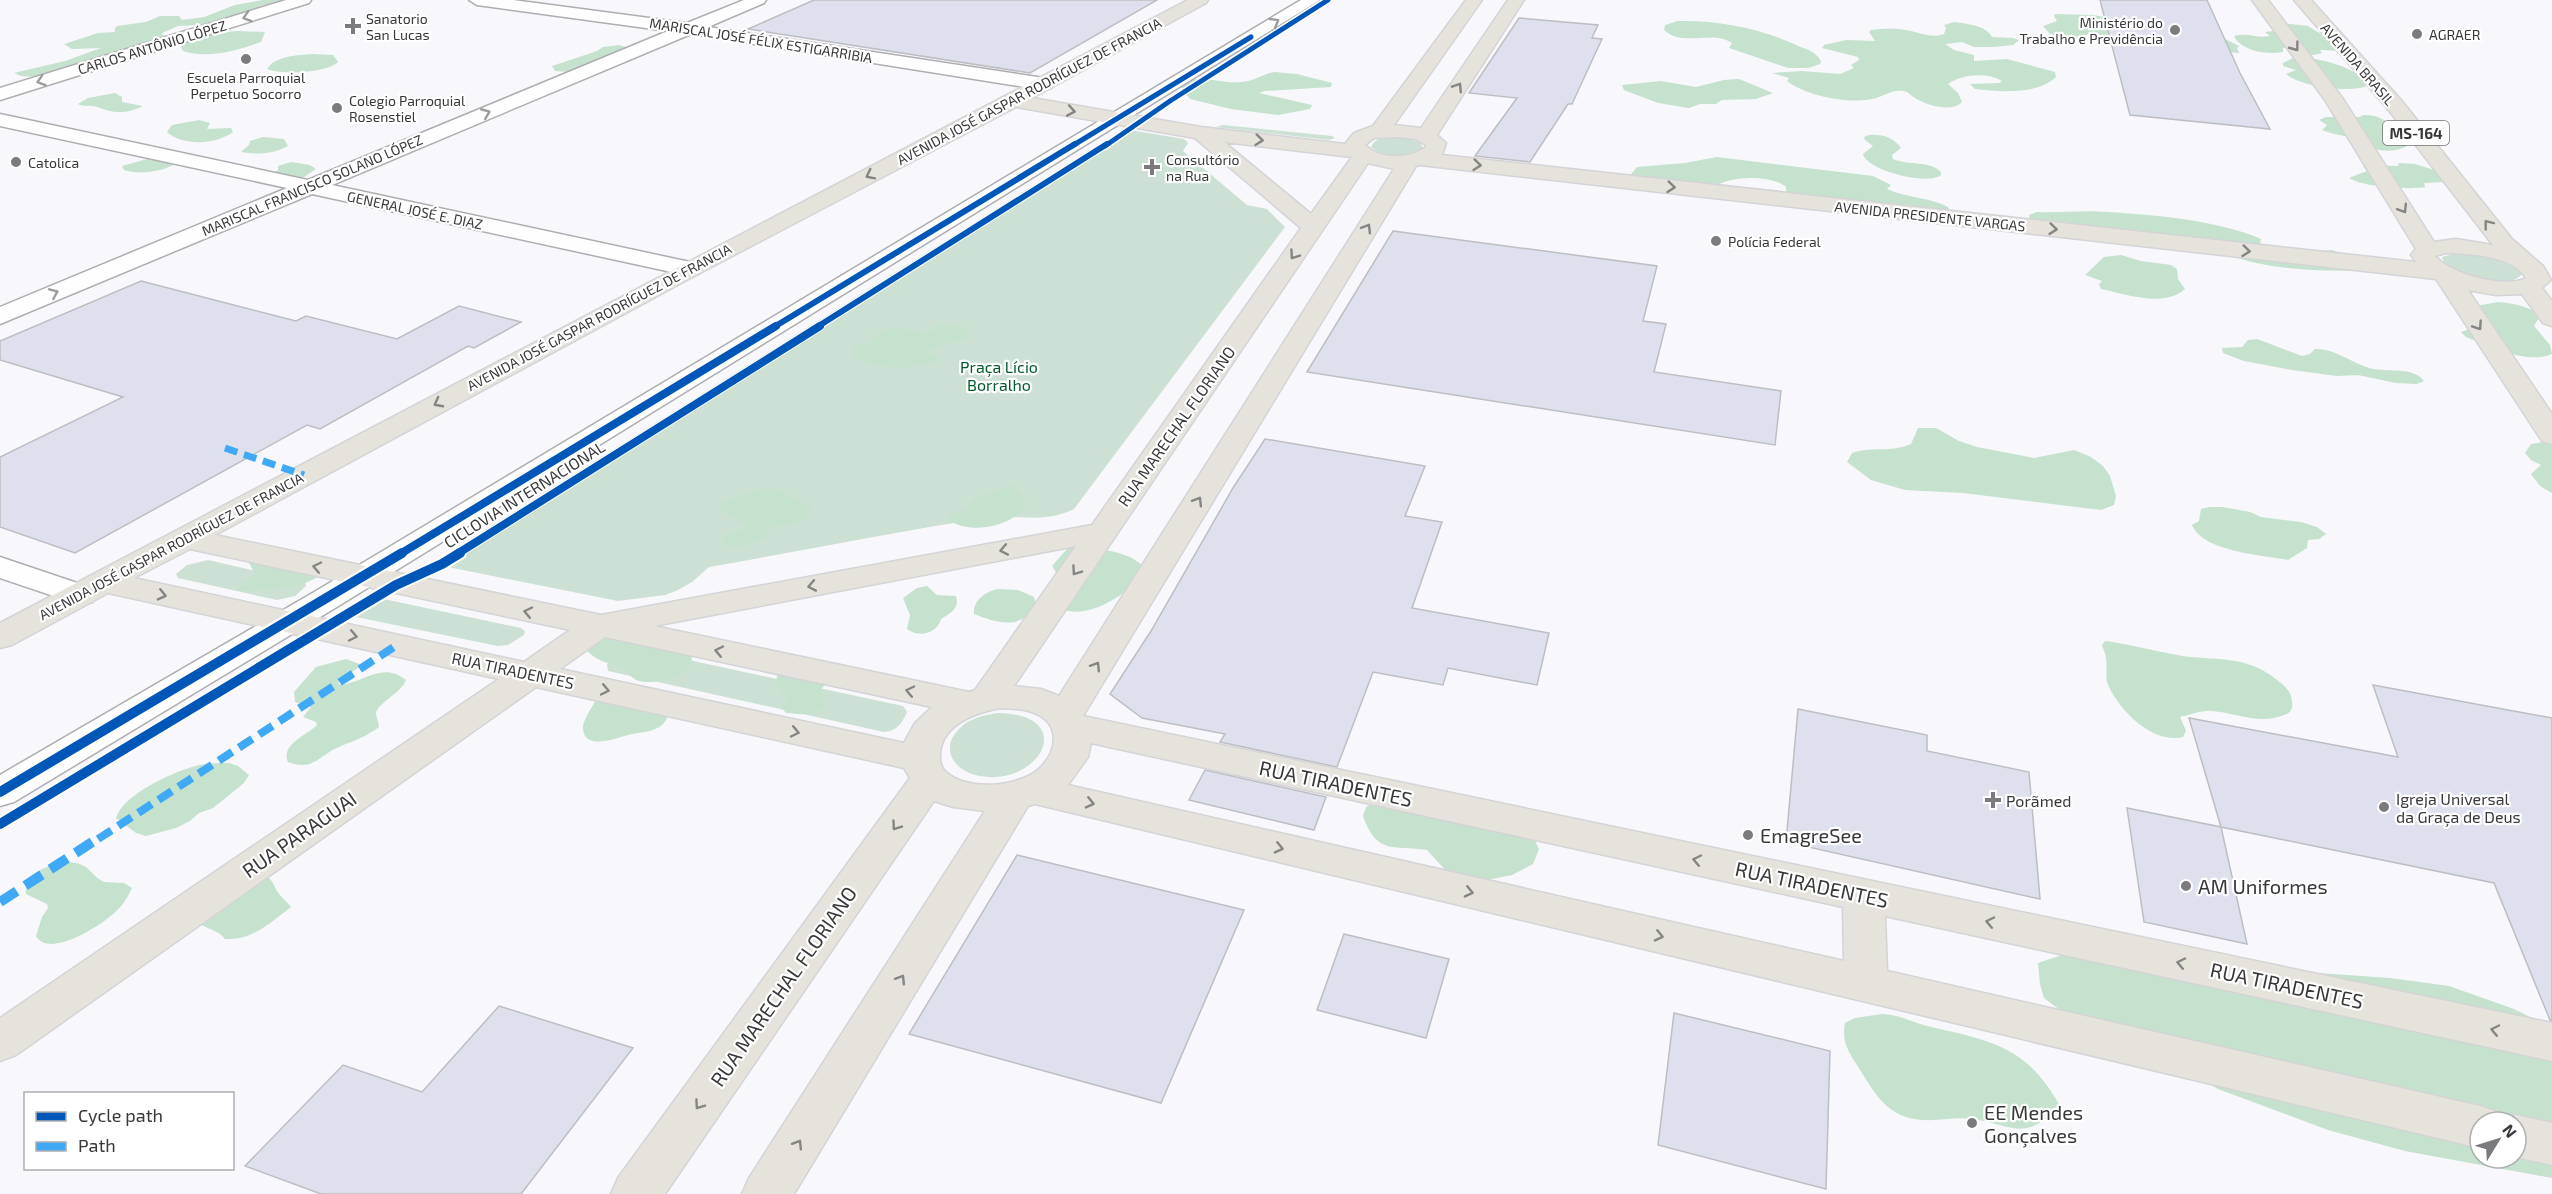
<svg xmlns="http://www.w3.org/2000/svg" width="2552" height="1194" font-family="'Exo 2',sans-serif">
<rect width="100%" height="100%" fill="#f7f7fc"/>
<path fill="#cce1d3" d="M1223,125L1332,136L1335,138L1329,140L1216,127Z
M1136,131L1184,139L1188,143L1183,151L1247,205L1267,209L1285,227L1074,509C1041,525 1018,513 985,518C893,532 801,551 709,567L692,582L676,591L665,595L618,601L448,567L440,563L441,558L1119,132Z
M1400,137L1420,142L1423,148C1412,161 1383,158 1371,147C1375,136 1390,137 1400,137Z
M2455,253C2475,254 2510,255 2522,274C2511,291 2445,276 2442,257Z
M208,560L305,582L306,586L295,596L277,600L178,578L176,574L187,565Z
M379,598L521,628L525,631L524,635L508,645L498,646L351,616C353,602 367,600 379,598Z
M633,648L903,706L907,712C902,723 897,731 884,732L608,671L607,664Z
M998,713C1080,715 1039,787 980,776C955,772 938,749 960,728C970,718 984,715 998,713Z"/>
<path fill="#c4e2ce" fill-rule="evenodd" d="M263,0H289L260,6L259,11L213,24L178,26L162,33L163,35L168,37L237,31L265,32L261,42C237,51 208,59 183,51L180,45L169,46L36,77L21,76L14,73L65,61L101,48L72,49L64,44L98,33L115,32V28L117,26L146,22L160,16H179L182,20L204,17L235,5Z
M2055,14L2093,15L2221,37L2239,46L2237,48L2239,53L2128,43L2091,34L2069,38L2057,36L2050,34L2043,26L2057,21L2054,16Z
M1678,21C1717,20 1759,28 1794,44C1805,50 1814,49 1821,61L1820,64L1808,68H1788L1729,48L1732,43C1711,29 1684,48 1664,30L1665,25Z
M1954,22C1966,24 1986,25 1992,37L2013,38L2019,40L2013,45L1993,47H1974L1962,42L1945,44L1954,50L1974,55V61L2007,59L2055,72L2056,77C2037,95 2000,92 1975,89L1970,84L1999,83L2002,81C1988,72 1962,74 1948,84L1958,93L1962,102C1952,113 1926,105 1915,98C1910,95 1909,92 1903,91C1891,89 1883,97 1872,99C1849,104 1806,96 1787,81L1789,78L1772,73L1802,71L1840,74L1854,68L1851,65L1859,60L1858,57L1822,48L1824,45L1846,40L1875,41L1869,32L1871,30C1882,29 1894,28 1906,30C1919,32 1931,39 1944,34L1946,28L1944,25Z
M2282,23L2308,26L2321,34L2349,41L2353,45L2352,48L2341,51L2322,50H2320L2322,53L2313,55L2286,47L2283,48V52C2267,55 2241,51 2234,36C2247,32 2259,39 2270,36L2265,32L2291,29Z
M619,45L628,48L569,72L555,71L552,66L597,51L603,47Z
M312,54L333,55L338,62C328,73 280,75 267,69C275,56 298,55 312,54Z
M2293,58C2315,56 2353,66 2367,82V86C2350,93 2301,87 2286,74L2296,70L2283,66V63Z
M1274,72L1297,74L1332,83L1331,87L1265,91L1259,93L1312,105L1310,109L1278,115L1231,109L1190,99L1180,85C1201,72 1220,85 1242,82C1255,81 1262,74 1274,72Z
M1739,79L1773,93L1756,99L1722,100L1716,104H1700L1689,108L1658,103L1624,90L1622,85L1661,81L1696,87L1724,80Z
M115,93L122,97V102L143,106C125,115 113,113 97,107C91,105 84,107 78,104L88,98Z
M2363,115C2386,114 2396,130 2409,144C2401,152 2382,152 2372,148C2364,146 2358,139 2350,137C2340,135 2332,134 2322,130L2327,125L2319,120L2326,117H2360Z
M199,120L210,123L207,129L231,128L233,132C216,145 182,146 167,132L172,125Z
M1869,135C1882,134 1893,137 1901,148L1892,155L1893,159C1909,166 1929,160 1941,172V175C1927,186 1866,170 1863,154L1873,146L1865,140L1864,137Z
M263,137L284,139L288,146C273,154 257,155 241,152L249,145L250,141Z
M1717,157L1873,176L1891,185L1887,189C1907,198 1929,197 1948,207L1950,212L1789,198L1786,193V187C1773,175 1729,175 1715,187L1627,179L1637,167L1685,163Z
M147,159L176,163C164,172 137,175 124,170L122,166Z
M291,162L310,165L316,169L304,177L293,180L266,176L278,170V166Z
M2399,163L2415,164L2447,174L2446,182L2424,183L2425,187C2409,190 2363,187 2349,178L2367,171L2363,166L2365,165L2398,166Z
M2037,212C2060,213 2084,210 2107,212C2155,215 2217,220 2261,239L2260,244L2262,250L2294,253L2332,250L2374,265L2360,271C2316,271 2265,270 2224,253L2030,220L2029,215Z
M2121,255L2141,261L2171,265L2177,269L2178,279L2185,289C2164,308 2125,294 2101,289L2099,284L2102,281L2085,275L2104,257Z
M2498,302C2512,303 2530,306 2540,316L2534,326L2550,345L2552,354C2527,365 2490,346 2466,337L2461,332L2473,328L2476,306Z
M942,324L964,326L969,337C957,345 942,341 930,351V354L937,356V360C915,371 875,369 853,357L852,350L855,346L871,342L877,334L890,329L898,328L926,333Z
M2257,339L2302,356L2310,354L2315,349C2335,348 2354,365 2374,369C2390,372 2414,367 2424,381L2417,384L2396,383L2358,375L2337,376L2292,370L2244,361L2223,353L2222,348L2242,347L2248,340Z
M2552,416V493L2540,486L2531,474L2541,465L2531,460L2525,453L2531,444L2549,441Z
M1918,428H1936L1959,441L1977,447L2034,458L2074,450L2091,457L2103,466L2110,476L2116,496L2114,505L2101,510L1963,493L1905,490L1871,480L1847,462L1852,453C1871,446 1891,453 1911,444Z
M1011,485L1022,495L1027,505C1012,526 973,535 950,521L949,516L965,510L978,496L987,495Z
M763,488C782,487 792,499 809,506L811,510C804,529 783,522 768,529L766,537C753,543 734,552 722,542L726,536L748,526L721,510L720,505L726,501Z
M2210,507H2223L2250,512L2261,517L2301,522L2317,527L2326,534L2319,539L2308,540L2307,548L2288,560C2263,555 2203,552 2192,525L2199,521L2201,509Z
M1076,547C1097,549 1127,550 1143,566L1142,582C1118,595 1094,618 1064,610L1059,577L1052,566L1067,549Z
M255,555L326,572C319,575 312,581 305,583C294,588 247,593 235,590L255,574L248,561Z
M927,586L937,595L956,596C960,609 950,613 941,619C937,634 918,638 907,629L910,615L903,598L917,588Z
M998,589L1018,590L1034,597L1036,604C1022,631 997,623 974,614C973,600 985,592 998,589Z
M612,634L688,653L692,658L688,671C675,678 651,686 636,680C629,676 626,668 617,665C604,662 598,661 587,651L593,644Z
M2105,641C2130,644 2153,651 2177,655C2215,662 2244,653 2277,680C2285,686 2291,691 2292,701C2293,709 2291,713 2284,715C2259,725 2237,713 2212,711C2202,710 2190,715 2180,717L2186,731L2183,737C2153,744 2121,712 2109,687C2104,677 2108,668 2106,659C2106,654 2103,649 2102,645Z
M346,659L362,665L338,682L340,685C364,682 383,661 406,680C401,693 378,703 376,713C376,717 379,723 379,727C367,736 354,741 341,746C320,754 314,772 288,762C280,745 307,735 317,725L316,722L303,717L311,707L295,702L294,692L316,667Z
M786,671L826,683L821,690L825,706C814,717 801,714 786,713L781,707L787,700L776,683L777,676Z
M598,695L668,702C668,710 669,718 663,724C654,733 639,732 628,735C616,738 585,751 583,729C582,720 595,704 598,695Z
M229,763L238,766L249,775L244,783L213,808L199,813L190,821L176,828L146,836L136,833L116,818C123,795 169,774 192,767C204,763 216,763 229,763Z
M1470,800C1514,798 1521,812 1539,849L1533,864L1512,875L1487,880L1449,874L1427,850C1395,845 1377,856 1363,816L1366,807C1387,795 1411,809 1432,818Z
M68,862C92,864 87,873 104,882L124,883L132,888C129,894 126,900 122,905C111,920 50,961 36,936L42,917L48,908L47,904L26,894C23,872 51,864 68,862Z
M259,874C272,878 272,881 277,891C280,896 287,902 291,907C270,923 253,940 225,939C217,928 203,930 196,919Z
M2077,941L2191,964L2390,978L2449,986L2514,1009L2552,1028V1178L2405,1151L2328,1130L2218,1089L2130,1036L2068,1016L2044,998L2040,984L2038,963L2059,956ZM2480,1122H2516V1158H2480Z
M1882,1014C1902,1015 1913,1023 1931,1027C1993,1041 2027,1047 2060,1106C2023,1143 2014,1125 1972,1119C1960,1117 1946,1119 1935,1120C1892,1122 1880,1102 1860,1070C1850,1054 1841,1043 1845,1023L1855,1018Z"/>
<path fill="#dfe0ee" stroke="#bdbec1" stroke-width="1.5" d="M814,0H1157L1030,73L748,29Z
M2100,0H2207L2240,73L2270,129L2130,115Z
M1519,18L1598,25L1592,38L1602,39L1572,104H1568L1530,162L1475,156L1517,98L1469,93Z
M1393,231L1657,266L1643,321L1666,324L1654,372L1781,391L1775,445L1307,372Z
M141,281L296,321L306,316L397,339L459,306L521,322L474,348L468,346L320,429L307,425L75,553L0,527V457L123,397L0,360V341Z
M1265,439L1425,466L1405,516L1442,522L1412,608L1549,633L1537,685L1448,668L1443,685L1373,672L1337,767L1220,742L1225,734L1142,718L1110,694L1151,631L1233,488Z
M2373,685L2552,718V1021L2550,1020L2494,883L2221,827L2189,718L2398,757Z
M1798,709L1927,735V751L2029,772L2040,899L1786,842Z
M1205,770L1326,797L1314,830L1189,800Z
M2127,808L2221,827L2247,944L2144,922Z
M1017,855L1244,910L1161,1103L909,1034Z
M1344,934L1449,959L1426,1038L1317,1010Z
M499,1006L633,1048L521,1194H321L245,1166L343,1065L422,1092Z
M1674,1013L1830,1051L1826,1189L1658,1145Z"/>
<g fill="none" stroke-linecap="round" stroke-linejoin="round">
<g stroke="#aeaeb1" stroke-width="3">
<path id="minor" d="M286,0H311L309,3L0,100V88Z
M469,0H513L687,23L744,0H766L764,3L708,27L1044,78L1051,80L1053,84L1051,88L1044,90L691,34L332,185L690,262L698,264L702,269L698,274L690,276L312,194L0,324V307L287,188L0,126V114L308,180L668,31L477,5Z
M1301,0H1320L340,605L14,802L0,806V775L316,591Z
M0,557L92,588L96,595L92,602L80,605L0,578Z"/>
</g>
<g stroke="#d4d4d7" stroke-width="3">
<path id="major" d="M1188,0H1208L1206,3L1032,98L1201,127L1345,144L1354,133L1373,126L1466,0H1482L1394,125L1421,128L1508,0H1524L1437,135L1446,143L1442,155L2416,262L2411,255L2416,249L2325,100L2252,0H2268L2343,99L2434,242L2456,239L2493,245L2387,108L2294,0H2311L2401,100L2512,239L2543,266L2551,280L2542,288L2552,301V326L2543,323L2522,294L2496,295L2468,290L2552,414V444L2542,441L2436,279L1420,165L1416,166L1083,716L2552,1023V1061L1885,916L1887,971L2480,1106L2497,1112L2501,1120L2516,1115L2552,1123V1165L2516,1157V1122H2480V1148L1035,804L1028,806L794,1194H742L749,1178L985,811L953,807L934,801L665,1194H611L618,1178L910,778L904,768L536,687L16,1055L0,1061V1018L499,679L108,593L12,645L0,648V623ZM1016,107L1195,138L1301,228L1092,525L601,615L215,535L698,274ZM1397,137L1415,139L1426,145L1425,148C1407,159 1381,160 1365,145L1374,138ZM1224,142L1352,157L1311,214ZM1368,163L1394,169L1059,696L1041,689L1014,686ZM2446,253C2469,254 2512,255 2526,278C2505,289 2450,274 2435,256ZM1076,546L975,690L969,692L654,626ZM190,549L570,630L524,662L134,578ZM605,637L932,707L915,723L904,743L560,669ZM1000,708C1010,709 1022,708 1032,712C1059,721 1059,747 1042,766C1022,788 966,792 945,771C940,766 940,760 940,754C942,724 975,713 1000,708ZM1091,743L1843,907L1844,961L1068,785L1088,757Z"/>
</g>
<use href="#minor" fill="#fefeff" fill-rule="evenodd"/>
<use href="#major" fill="#e6e3dd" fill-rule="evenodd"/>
<path stroke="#3fa9f5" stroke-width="7" stroke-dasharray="13 7" stroke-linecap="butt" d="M225,448L304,475"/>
<path stroke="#3fa9f5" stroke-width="8" stroke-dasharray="16 8" stroke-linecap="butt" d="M98,839L397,645"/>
<path stroke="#3fa9f5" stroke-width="10" stroke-dasharray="20 10" stroke-linecap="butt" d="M0,902L100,837"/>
<g stroke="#fff" stroke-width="8">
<path id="cycleway-far3" d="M1072,146L1251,37
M1105,146L1170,101L1328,0"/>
</g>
<g stroke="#fff" stroke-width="8">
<path id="cycleway-far2" d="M774,327L1075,144
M817,327L1107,144"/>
</g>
<g stroke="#fff" stroke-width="10">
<path id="cycleway-far1" d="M400,554L776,326
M457,554L820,326"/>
</g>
<g stroke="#fff" stroke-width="14">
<path id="cycleway" d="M0,792L402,553
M0,824L396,585L442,564L460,553"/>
</g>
<use href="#cycleway-far3" stroke="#0057b8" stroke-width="5"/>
<use href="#cycleway-far2" stroke="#0057b8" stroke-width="6"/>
<use href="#cycleway-far1" stroke="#0057b8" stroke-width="8"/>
<use href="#cycleway" stroke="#0057b8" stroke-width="10"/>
</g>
<defs><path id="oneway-chevron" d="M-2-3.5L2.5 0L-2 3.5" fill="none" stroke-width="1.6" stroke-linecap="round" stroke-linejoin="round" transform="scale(1.5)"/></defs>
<g stroke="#9b9b9d">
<use href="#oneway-chevron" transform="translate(247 17) rotate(163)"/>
<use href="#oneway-chevron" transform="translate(1275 22) rotate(-31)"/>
<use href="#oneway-chevron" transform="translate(41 81) rotate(163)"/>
<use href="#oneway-chevron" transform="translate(486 113) rotate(-22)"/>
<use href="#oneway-chevron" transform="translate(54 293) rotate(-23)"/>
</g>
<g stroke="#868584">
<use href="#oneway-chevron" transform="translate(2295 47) rotate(53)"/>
<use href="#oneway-chevron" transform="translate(1458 87) rotate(-57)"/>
<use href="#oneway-chevron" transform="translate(1071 111) rotate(10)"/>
<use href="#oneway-chevron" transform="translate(1259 140) rotate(6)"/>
<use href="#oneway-chevron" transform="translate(1477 165) rotate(6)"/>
<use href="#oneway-chevron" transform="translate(870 175) rotate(153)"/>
<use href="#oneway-chevron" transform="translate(1671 187) rotate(6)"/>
<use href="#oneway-chevron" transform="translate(2403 209) rotate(58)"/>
<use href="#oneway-chevron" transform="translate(2488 224) rotate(-128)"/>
<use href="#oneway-chevron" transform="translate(1367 228) rotate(-58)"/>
<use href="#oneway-chevron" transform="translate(2053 229) rotate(6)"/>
<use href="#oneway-chevron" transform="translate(2246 251) rotate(6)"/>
<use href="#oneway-chevron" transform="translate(1294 255) rotate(125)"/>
<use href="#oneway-chevron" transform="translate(2478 326) rotate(56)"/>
<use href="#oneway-chevron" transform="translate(438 403) rotate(152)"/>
<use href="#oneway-chevron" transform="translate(1198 501) rotate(-58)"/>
<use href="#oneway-chevron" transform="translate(1004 550) rotate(169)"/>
<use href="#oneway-chevron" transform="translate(317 567) rotate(-168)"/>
<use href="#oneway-chevron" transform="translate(1076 571) rotate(125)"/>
<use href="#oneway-chevron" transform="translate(812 586) rotate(169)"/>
<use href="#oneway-chevron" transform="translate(162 595) rotate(13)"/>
<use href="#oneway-chevron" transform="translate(528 612) rotate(-168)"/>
<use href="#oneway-chevron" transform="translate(353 636) rotate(12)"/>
<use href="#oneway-chevron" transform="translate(719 651) rotate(-168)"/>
<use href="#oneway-chevron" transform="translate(1096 666) rotate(-58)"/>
<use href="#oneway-chevron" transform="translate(605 690) rotate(12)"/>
<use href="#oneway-chevron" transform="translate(910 691) rotate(-168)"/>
<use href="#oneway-chevron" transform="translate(795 732) rotate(12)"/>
<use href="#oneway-chevron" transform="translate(1090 803) rotate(13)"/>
<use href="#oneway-chevron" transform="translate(896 826) rotate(125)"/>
<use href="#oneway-chevron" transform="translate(1279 848) rotate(13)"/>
<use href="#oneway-chevron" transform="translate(1697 860) rotate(-168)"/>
<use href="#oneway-chevron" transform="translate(1469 892) rotate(13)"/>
<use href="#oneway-chevron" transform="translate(1990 922) rotate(-168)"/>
<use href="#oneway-chevron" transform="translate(1659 936) rotate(13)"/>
<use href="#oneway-chevron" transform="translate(2181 963) rotate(-168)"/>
<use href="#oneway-chevron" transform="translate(901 979) rotate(-58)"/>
<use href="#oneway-chevron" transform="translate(2495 1030) rotate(-168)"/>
<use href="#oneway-chevron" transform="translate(699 1105) rotate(125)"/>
<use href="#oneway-chevron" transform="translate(798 1144) rotate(-58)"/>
</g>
<g fill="#7b7b7f" stroke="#fff" stroke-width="2">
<path d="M350 17h6v6h6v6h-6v6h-6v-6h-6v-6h6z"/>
<circle cx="2175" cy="30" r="6"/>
<circle cx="2417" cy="34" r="6"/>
<circle cx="246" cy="59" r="6"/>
<circle cx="337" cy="108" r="6"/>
<circle cx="16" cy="162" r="6"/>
<path d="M1149 158h6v6h6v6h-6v6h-6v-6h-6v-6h6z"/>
<circle cx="1716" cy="241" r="6"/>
<path d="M1990 791h6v6h6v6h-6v6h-6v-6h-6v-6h6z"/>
<circle cx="2384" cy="807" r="6"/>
<circle cx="1748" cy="835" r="6"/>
<circle cx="2186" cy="886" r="6"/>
<circle cx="1972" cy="1123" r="6"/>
</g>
<g text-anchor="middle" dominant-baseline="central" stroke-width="4.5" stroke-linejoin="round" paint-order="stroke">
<g font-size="14" fill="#38383b" stroke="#fff" text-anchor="start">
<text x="366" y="18">Sanatorio<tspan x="366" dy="16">San Lucas</tspan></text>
<text x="2163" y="22" text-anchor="end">Ministério do<tspan x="2163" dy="16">Trabalho e Previdência</tspan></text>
<text x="2429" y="34">AGRAER</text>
<text x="246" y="77" text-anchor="middle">Escuela Parroquial<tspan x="246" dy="16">Perpetuo Socorro</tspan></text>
<text x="349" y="100">Colegio Parroquial<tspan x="349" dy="16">Rosenstiel</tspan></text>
<text x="1166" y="159">Consultório<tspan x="1166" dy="16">na Rua</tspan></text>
<text x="28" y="162">Catolica</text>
<text x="1728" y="241">Polícia Federal</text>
</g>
<g font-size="14" fill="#38383b" stroke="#fff">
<text transform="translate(761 40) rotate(9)">MARISCAL JOSÉ FÉLIX ESTIGARRIBIA</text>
<text transform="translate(152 47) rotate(-17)">CARLOS ANTÔNIO LÓPEZ</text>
<text transform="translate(2358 64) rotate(49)">AVENIDA BRASIL</text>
<text transform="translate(1029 91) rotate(-28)">AVENIDA JOSÉ GASPAR RODRÍGUEZ DE FRANCIA</text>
<text transform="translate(312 185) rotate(-23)">MARISCAL FRANCISCO SOLANO LÓPEZ</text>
<text transform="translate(415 210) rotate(12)">GENERAL JOSÉ E. DIAZ</text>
<text transform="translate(1930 216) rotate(6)">AVENIDA PRESIDENTE VARGAS</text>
<text transform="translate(599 317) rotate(-28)">AVENIDA JOSÉ GASPAR RODRÍGUEZ DE FRANCIA</text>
<text transform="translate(171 546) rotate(-28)">AVENIDA JOSÉ GASPAR RODRÍGUEZ DE FRANCIA</text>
</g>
<rect fill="#fff" stroke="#747476" stroke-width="1.5" x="2383" y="121" width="66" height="24" rx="4.5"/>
<g font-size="15" font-weight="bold" fill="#38383b">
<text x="2416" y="133">MS-164</text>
</g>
<g font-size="16" fill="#005a2a" stroke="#fff">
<text x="999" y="366">Praça Lício<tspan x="999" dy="18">Borralho</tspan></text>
</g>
<g font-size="16" fill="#38383b" stroke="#fff">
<text transform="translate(1176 426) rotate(-55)">RUA MARECHAL FLORIANO</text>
<text transform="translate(524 494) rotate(-32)">CICLOVIA INTERNACIONAL</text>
<text transform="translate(513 670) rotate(12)">RUA TIRADENTES</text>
</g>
<g font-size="16" fill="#38383b" stroke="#fff" text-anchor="start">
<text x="2396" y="798">Igreja Universal<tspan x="2396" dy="18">da Graça de Deus</tspan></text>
<text x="2006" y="800">Porãmed</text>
</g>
<g font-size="20" fill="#38383b" stroke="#fff">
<text transform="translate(1336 783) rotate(12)">RUA TIRADENTES</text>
<text transform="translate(299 834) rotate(-35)">RUA PARAGUAI</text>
<text transform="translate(1812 884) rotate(12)">RUA TIRADENTES</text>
<text transform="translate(2287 985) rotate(12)">RUA TIRADENTES</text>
<text transform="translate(783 986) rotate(-55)">RUA MARECHAL FLORIANO</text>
</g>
<g font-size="20" fill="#38383b" stroke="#fff" text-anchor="start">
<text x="1760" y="835">EmagreSee</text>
<text x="2198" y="886">AM Uniformes</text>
<text x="1984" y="1112">EE Mendes<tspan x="1984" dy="23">Gonçalves</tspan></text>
</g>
</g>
<rect x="24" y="1092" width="210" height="78" fill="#ffffff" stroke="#afafb1" stroke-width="1.5"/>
<rect x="36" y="1112" width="30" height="9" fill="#0057b8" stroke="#afafb1" stroke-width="1.5"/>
<text x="78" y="1122" font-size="18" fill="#38383b">Cycle path</text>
<rect x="36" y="1142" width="30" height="9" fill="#3fa9f5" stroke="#afafb1" stroke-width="1.5"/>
<text x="78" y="1152" font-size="18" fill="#38383b">Path</text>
<g transform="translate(2498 1140) rotate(52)"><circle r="28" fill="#ffffff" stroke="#afafb1" stroke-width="1.5"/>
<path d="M0-4.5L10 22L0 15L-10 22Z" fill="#7b7b7f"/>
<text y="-9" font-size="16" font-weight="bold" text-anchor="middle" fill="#38383b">N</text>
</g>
</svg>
